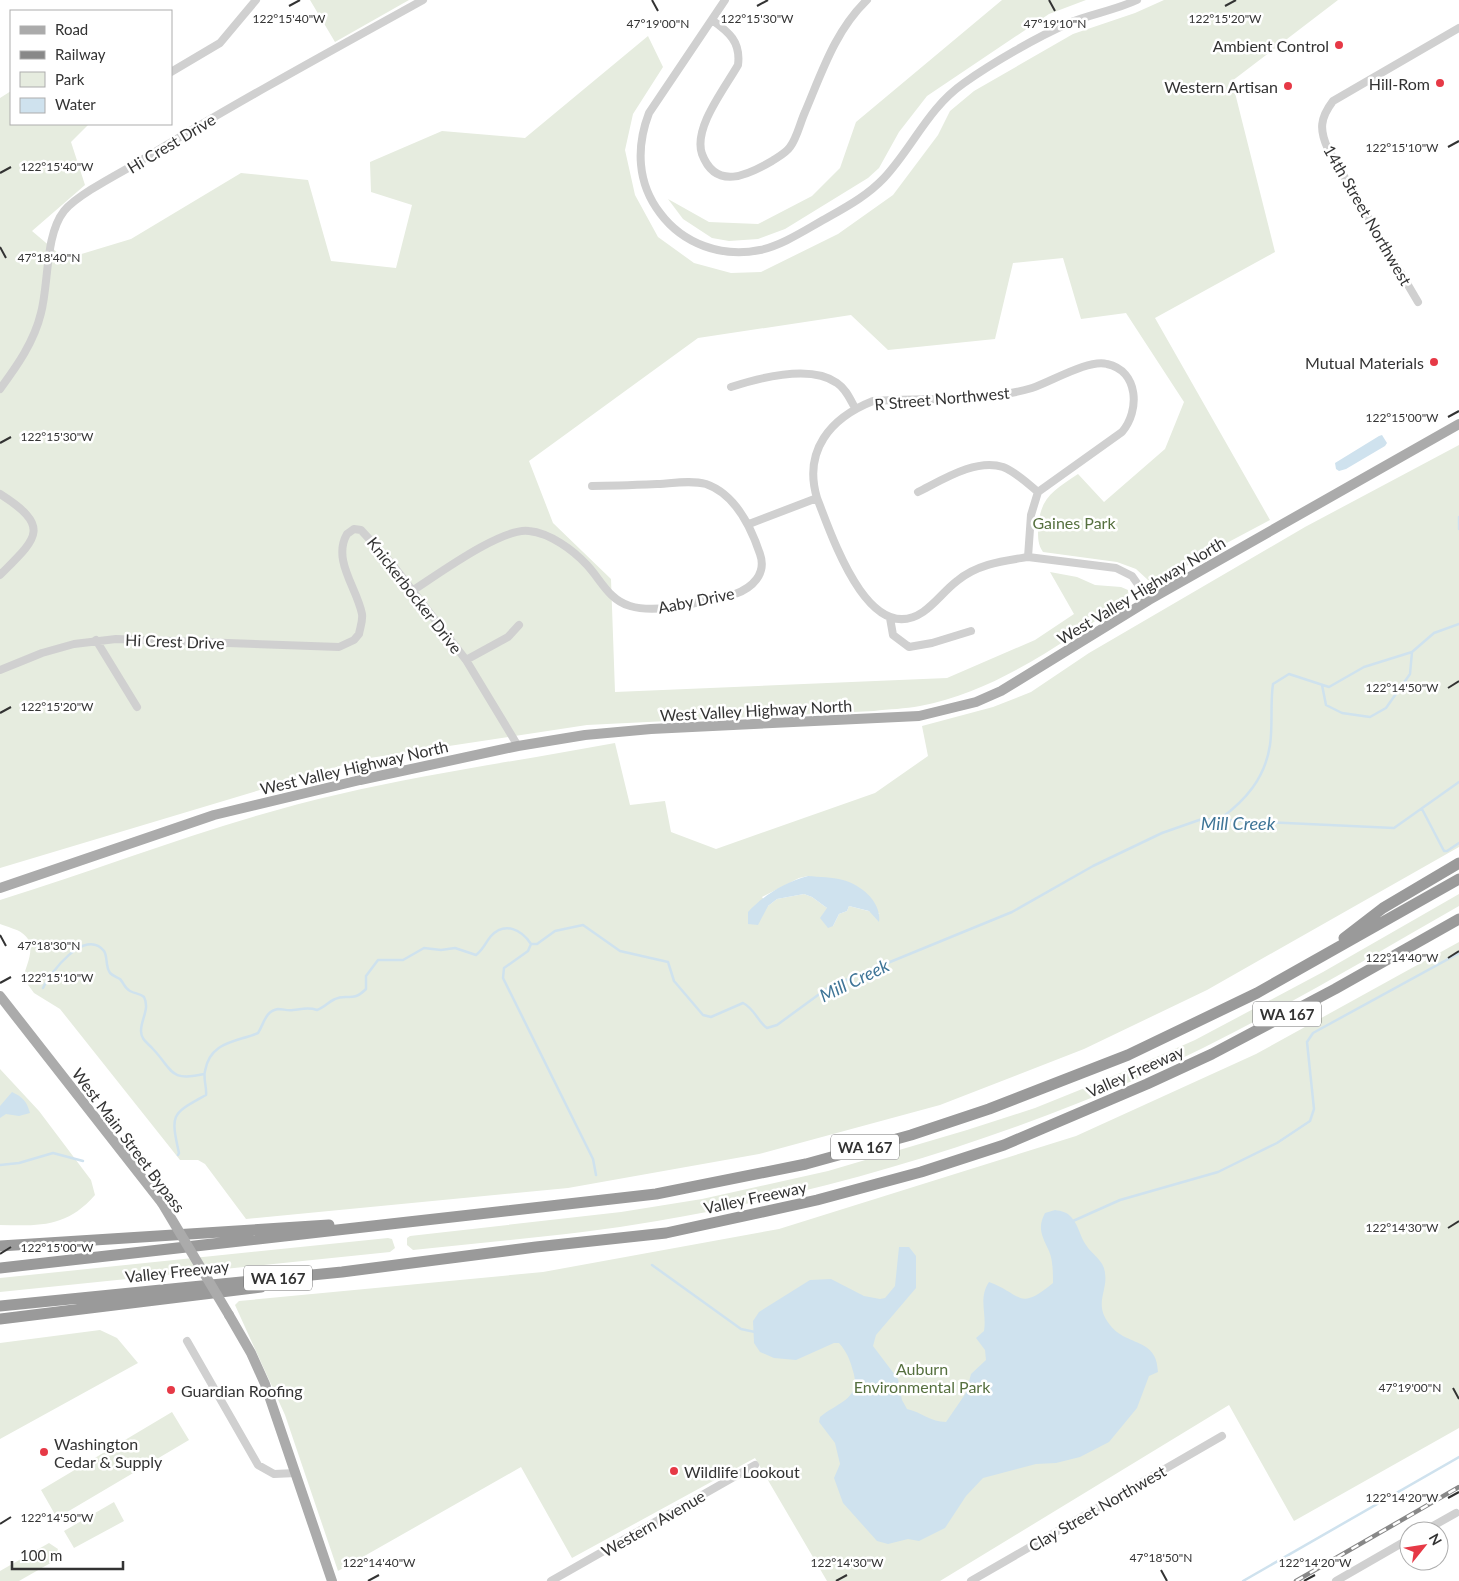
<svg xmlns="http://www.w3.org/2000/svg" width="1459" height="1581" font-family="Lato,sans-serif">
<rect width="100%" height="100%" fill="#fff"/>
<path fill="#e6ecdf" fill-rule="evenodd" d="M310,0H409L335,42Z
M1002,0H1086L1049,14L927,96L899,132L879,168L868,178L785,229L758,239L729,241L712,238L683,219L668,199L709,222L758,224L812,196L840,168L856,122Z
M1164,0H1338L1232,81L1275,252L1155,318L1270,520L1206,554L1207,556L1154,582L1148,580L1136,569L1117,562L1043,552C1038,545 1038,538 1038,529C1040,497 1053,491 1078,474L1104,502L1165,449L1184,402L1126,313L1081,319L1063,258L1013,263L995,339L888,350L851,315L698,338L529,461L553,523L611,579L615,692L947,678L1035,640L1074,614L1050,572L1077,577L1095,585L1121,587L1128,590L1129,599C1063,641 999,691 920,706C905,709 889,709 874,711L587,725L363,759L0,868V98L11,91V124H89L71,142L85,185L32,231L65,259L131,239L241,173L308,180L331,261L396,268L412,205L371,192L370,162L442,131L525,138L648,36L663,67L633,114L625,150L635,195L658,237L694,263L731,273L761,272L838,234L893,195L938,135L950,111L974,91L1073,34L1135,13Z
M1459,445V847L1207,990L1084,1049L940,1105L759,1154L568,1188L246,1219L205,1164L198,1160H180L60,1009L34,993L23,978C27,963 38,944 22,933C17,929 7,927 0,924V900C113,865 224,820 340,794C430,773 524,760 615,743L630,805L665,801L671,832L716,849L875,793L928,756L922,726L993,707L1031,692L1089,653L1305,527ZM808,876L880,914L849,906L847,911L839,914L833,926L827,908L812,897L804,894L777,899L768,906L762,897L799,878Z
M1459,894V906C1354,966 1250,1029 1139,1078C984,1145 823,1193 657,1221C576,1235 494,1241 413,1250L407,1245V1238L410,1236L621,1212L702,1199L828,1171L967,1130L1035,1108L1102,1081L1195,1040L1323,972Z
M1459,942V1428L1294,1521L1229,1405L940,1581H827L755,1458L572,1558L521,1467L338,1571L285,1415L235,1305L239,1301L543,1272L779,1229L1076,1136L1256,1054Z
M0,1069L39,1111L91,1180L95,1195C67,1227 41,1226 0,1225Z
M388,1238L392,1239L395,1248L390,1252L0,1292V1278Z
M100,1330L117,1338L138,1363L0,1439V1343Z
M172,1412L189,1440L57,1518L41,1490Z
M114,1502L124,1521L74,1548L64,1531Z
M49,1543L58,1549L54,1561L19,1581H0V1571Z"/>
<path fill="#cfe2ee" d="M1379,436L1382,435L1387,443L1385,446L1346,469L1339,471L1336,469L1335,463Z
M808,876C819,877 832,877 843,880C862,885 882,903 879,922L869,911L849,906L847,911L839,914L833,926L828,928L820,918L827,908L812,897L804,894L777,899L768,906L758,925L748,924V912C764,895 785,882 808,876Z
M12,1092C23,1097 27,1102 30,1113L19,1116L6,1114L0,1118V1106Z
M1055,1210C1062,1211 1067,1212 1072,1218C1079,1226 1080,1237 1086,1245C1092,1255 1104,1260 1105,1273C1108,1292 1093,1304 1110,1325C1127,1347 1157,1337 1158,1372L1149,1376L1137,1408L1109,1442L1080,1457L1056,1463L1036,1464L983,1478L966,1496L945,1528L919,1541L908,1539L888,1544L877,1541L843,1503L834,1478L840,1464L835,1443L819,1422L820,1417C838,1402 862,1399 853,1371C850,1360 847,1352 839,1343H834L796,1360L774,1358L760,1352L754,1343L753,1321L759,1312L810,1280L831,1279L864,1296L880,1299L885,1298L895,1286L899,1247H909L916,1256V1288L876,1335L873,1346L898,1379L902,1400L907,1409C921,1412 931,1422 946,1422L966,1393L971,1374L986,1360L985,1350L976,1338L984,1331C987,1313 978,1299 989,1282C1022,1294 1018,1312 1053,1283C1053,1273 1053,1260 1049,1251C1042,1236 1037,1228 1045,1213Z"/>
<g fill="none" stroke-linecap="round" stroke-linejoin="round">
<path stroke="#cfe2ee" stroke-width="2.5" d="M1459,517V529
M1322,685L1326,705L1342,713L1370,717L1386,708L1410,674L1412,652
M1422,809L1444,851H1447L1459,843
M1220,819C1246,800 1265,778 1270,745C1273,725 1270,704 1273,684L1289,674L1329,687L1364,667L1412,652L1434,633L1459,624
M531,944L528,951L504,968L503,978L593,1159L596,1175
M43,988C50,973 85,927 104,951C108,957 105,966 110,973C113,976 117,977 120,979C124,983 124,988 130,991C135,994 140,993 144,997C150,1009 141,1019 141,1031C141,1040 148,1043 153,1049C173,1070 169,1082 204,1074
M178,1155L179,1153C170,1113 172,1114 206,1095C207,1087 203,1079 205,1071C210,1041 237,1042 258,1033C264,1024 265,1011 278,1009C283,1009 288,1011 293,1010C303,1009 308,1007 317,1010C324,1008 328,1002 335,999C347,993 352,1003 366,989V976L378,960H403L424,948L441,950L455,948L476,955C484,949 485,943 491,936C505,921 522,930 531,944H537L555,931L583,925L620,951L668,962L674,981L703,1015L711,1017L743,1003C755,1009 757,1021 767,1028L777,1025L829,987L1012,912L1093,866L1162,833L1202,819L1394,828L1459,782
M0,1165L19,1163L53,1153L83,1161
M1073,1221L1120,1200L1218,1172L1277,1143L1310,1121L1314,1109L1307,1042L1313,1033L1459,953
M652,1265L741,1329L755,1332
M1243,1581L1459,1457"/>
<path stroke="#d0d0d0" stroke-width="8" d="M725,0L649,113C636,147 637,183 660,213C683,244 722,258 760,250C783,245 805,230 825,219C846,207 867,196 884,178C913,147 928,108 964,83C992,63 1037,37 1069,23C1091,14 1116,10 1137,0
M712,20C729,32 741,42 738,65C725,88 693,128 702,154C716,191 748,175 772,161C778,157 786,153 790,147C797,138 800,123 805,112C822,72 835,31 867,0
M171,72L220,43L256,0
M1418,302L1328,149C1319,130 1320,118 1333,101L1459,28
M731,387C759,378 811,364 837,383C846,389 850,399 855,408
M0,389C17,366 34,342 41,313C49,283 45,235 64,211C77,195 118,174 137,163C230,106 327,53 423,0
M918,492C942,480 976,458 1003,467C1016,472 1027,483 1038,492
M0,494C52,527 37,538 0,575
M749,524L817,498C803,451 830,418 873,401C925,397 981,403 1032,388C1051,382 1088,359 1107,364C1139,371 1140,411 1122,432L1038,492L1031,515L1028,557C1003,561 977,564 957,581C945,590 936,603 923,612C868,649 831,533 817,498
M1028,557L1116,568L1132,576L1149,600
M412,591C437,575 502,527 529,531C550,533 573,550 587,565C601,580 609,600 630,606C660,615 704,600 735,594C752,588 767,574 760,554C751,527 735,494 706,484C692,480 674,483 660,484C637,485 615,486 592,486
M890,618L893,635L909,647L932,643L971,631
M96,640L137,707
M466,660L508,637L519,625
M0,670L42,653L74,644L116,639L339,647L354,640L359,634C360,628 363,621 362,614C357,588 332,560 347,534L354,529L361,530L392,564L466,660L518,746
M187,1341L258,1465L274,1474L296,1473
M1424,1531L1456,1513
M551,1581L755,1465
M971,1581L1222,1436
M1336,1581L1409,1539"/>
<path stroke="#ababab" stroke-width="10" d="M0,888L214,815L360,780L518,746L585,735L651,729L919,716L976,702L1001,691L1149,600L1459,424
M0,996L162,1203
M229,1315L251,1353L265,1384L332,1581"/>
<path stroke="#9a9a9a" stroke-width="11" d="M1344,938L1383,908L1459,863
M0,1246L329,1225
M0,1268L656,1194L806,1164L911,1135L989,1109L1128,1055L1257,993L1459,879
M0,1306L342,1272L536,1247L666,1233L817,1200L921,1172L1004,1145L1147,1084L1212,1054L1335,989L1459,919
M0,1319L261,1287"/>
<g stroke="#888" stroke-width="4.5">
<path id="rail" d="M1296,1581L1459,1487"/>
</g>
<use href="#rail" stroke="#fff" stroke-width="2.5" stroke-dasharray="8" stroke-linecap="butt"/>
<path stroke="#ababab" stroke-width="10" d="M162,1203L229,1315"/>
</g>
<path fill="none" stroke="#333" stroke-width="2" d="M652,0L658,11M1049,0L1055,11M289,6L300,0M757,6L768,0M1225,6L1236,0M1448,147L1459,141M0,173L11,167M0,247L6,258M1448,417L1459,411M0,443L11,437M1448,688L1459,681M0,713L11,707M0,935L6,946M1448,958L1459,951M0,983L11,977M1448,1228L1459,1221M0,1254L11,1247M1453,1388L1459,1399M1448,1498L1459,1492M0,1524L11,1517M1161,1570L1167,1581M368,1581L379,1575M836,1581L847,1575M1304,1581L1315,1575"/>
<g fill="#e63946" stroke="#fff" stroke-width="2">
<circle cx="1339" cy="45" r="5"/>
<circle cx="1440" cy="83" r="5"/>
<circle cx="1288" cy="86" r="5"/>
<circle cx="1434" cy="362" r="5"/>
<circle cx="171" cy="1390" r="5"/>
<circle cx="44" cy="1452" r="5"/>
<circle cx="674" cy="1471" r="5"/>
</g>
<g text-anchor="middle" dominant-baseline="central" stroke-width="5" stroke-linejoin="round" paint-order="stroke">
<g fill="#fff" stroke="#707070" stroke-width="1">
<rect x="1253" y="1001.5" width="68" height="25" rx="4"/>
<rect x="831" y="1134.5" width="68" height="25" rx="4"/>
<rect x="244" y="1265.5" width="68" height="25" rx="4"/>
</g>
<g font-size="15" font-weight="bold" fill="#333">
<text x="1287" y="1014">WA 167</text>
<text x="865" y="1147">WA 167</text>
<text x="278" y="1278">WA 167</text>
</g>
<g font-size="16" fill="#333" stroke="#fff" text-anchor="end">
<text x="1329" y="45">Ambient Control</text>
<text x="1430" y="83">Hill-Rom</text>
<text x="1278" y="86">Western Artisan</text>
<text x="1424" y="362">Mutual Materials</text>
<text x="181" y="1390" text-anchor="start">Guardian Roofing</text>
<text x="54" y="1443" text-anchor="start">Washington<tspan x="54" dy="18">Cedar &amp; Supply</tspan></text>
<text x="684" y="1471" text-anchor="start">Wildlife Lookout</text>
</g>
<g font-size="16" fill="#333" stroke="#fff">
<text transform="translate(171 143) rotate(-31)">Hi Crest Drive</text>
<text transform="translate(1368 215) rotate(60)">14th Street Northwest</text>
<text transform="translate(942 398) rotate(-5)">R Street Northwest</text>
<text transform="translate(1141 590) rotate(-31)">West Valley Highway North</text>
<text transform="translate(415 595) rotate(52)">Knickerbocker Drive</text>
<text transform="translate(696 600) rotate(-11)">Aaby Drive</text>
<text transform="translate(175 641) rotate(2)">Hi Crest Drive</text>
<text transform="translate(756 710) rotate(-3)">West Valley Highway North</text>
<text transform="translate(354 767) rotate(-13)">West Valley Highway North</text>
<text transform="translate(1135 1071) rotate(-24)">Valley Freeway</text>
<text transform="translate(129 1140) rotate(53)">West Main Street Bypass</text>
<text transform="translate(755 1197) rotate(-12)">Valley Freeway</text>
<text transform="translate(177 1271) rotate(-6)">Valley Freeway</text>
<text transform="translate(1097 1508) rotate(-30)">Clay Street Northwest</text>
<text transform="translate(653 1523) rotate(-30)">Western Avenue</text>
</g>
<g font-size="16" fill="#56703f" stroke="#fff">
<text x="1074" y="522">Gaines Park</text>
<text x="922" y="1368">Auburn<tspan x="922" dy="18">Environmental Park</tspan></text>
</g>
<g font-size="18" font-style="italic" fill="#3f7597" stroke="#fff">
<text x="1238" y="823">Mill Creek</text>
<text transform="translate(854 980) rotate(-26)">Mill Creek</text>
</g>
</g>
<g font-size="12" text-anchor="middle" fill="#333" stroke="#fff" stroke-width="5" stroke-linejoin="round" paint-order="stroke">
<text x="289" y="23">122°15'40"W</text>
<text x="757" y="23">122°15'30"W</text>
<text x="1225" y="23">122°15'20"W</text>
<text x="1055" y="28">47°19'10"N</text>
<text x="658" y="28">47°19'00"N</text>
<text x="1402" y="152">122°15'10"W</text>
<text x="57" y="171">122°15'40"W</text>
<text x="49" y="262">47°18'40"N</text>
<text x="1402" y="422">122°15'00"W</text>
<text x="57" y="441">122°15'30"W</text>
<text x="1402" y="692">122°14'50"W</text>
<text x="57" y="711">122°15'20"W</text>
<text x="49" y="950">47°18'30"N</text>
<text x="1402" y="962">122°14'40"W</text>
<text x="57" y="982">122°15'10"W</text>
<text x="1402" y="1232">122°14'30"W</text>
<text x="57" y="1252">122°15'00"W</text>
<text x="1410" y="1392">47°19'00"N</text>
<text x="1402" y="1502">122°14'20"W</text>
<text x="57" y="1522">122°14'50"W</text>
<text x="1161" y="1562">47°18'50"N</text>
<text x="379" y="1567">122°14'40"W</text>
<text x="847" y="1567">122°14'30"W</text>
<text x="1315" y="1567">122°14'20"W</text>
</g>
<rect x="10" y="10" width="162" height="115" fill="#ffffff" stroke="#adadad"/>
<rect x="20" y="26" width="25" height="8" fill="#ababab" stroke="#adadad"/>
<text x="55" y="35" font-size="15" fill="#333333">Road</text>
<rect x="20" y="51" width="25" height="8" fill="#888888" stroke="#adadad"/>
<text x="55" y="60" font-size="15" fill="#333333">Railway</text>
<rect x="20" y="72" width="25" height="15" fill="#e6ecdf" stroke="#adadad"/>
<text x="55" y="85" font-size="15" fill="#333333">Park</text>
<rect x="20" y="98" width="25" height="15" fill="#cfe2ee" stroke="#adadad"/>
<text x="55" y="110" font-size="15" fill="#333333">Water</text>
<g transform="translate(1424 1546) rotate(60)"><circle r="24" fill="#ffffff" stroke="#adadad"/>
<path d="M0-4L9 19L0 12L-9 19Z" fill="#e63946"/>
<text y="-8" font-size="14" font-weight="bold" text-anchor="middle" fill="#333333">N</text>
</g>
<path d="M12 1561v8h111v-8" fill="none" stroke="#333333" stroke-width="2.5"/>
<text x="20" y="1561" font-size="15" fill="#333333" stroke="#ffffff" stroke-width="4" paint-order="stroke">100 m</text>
</svg>
